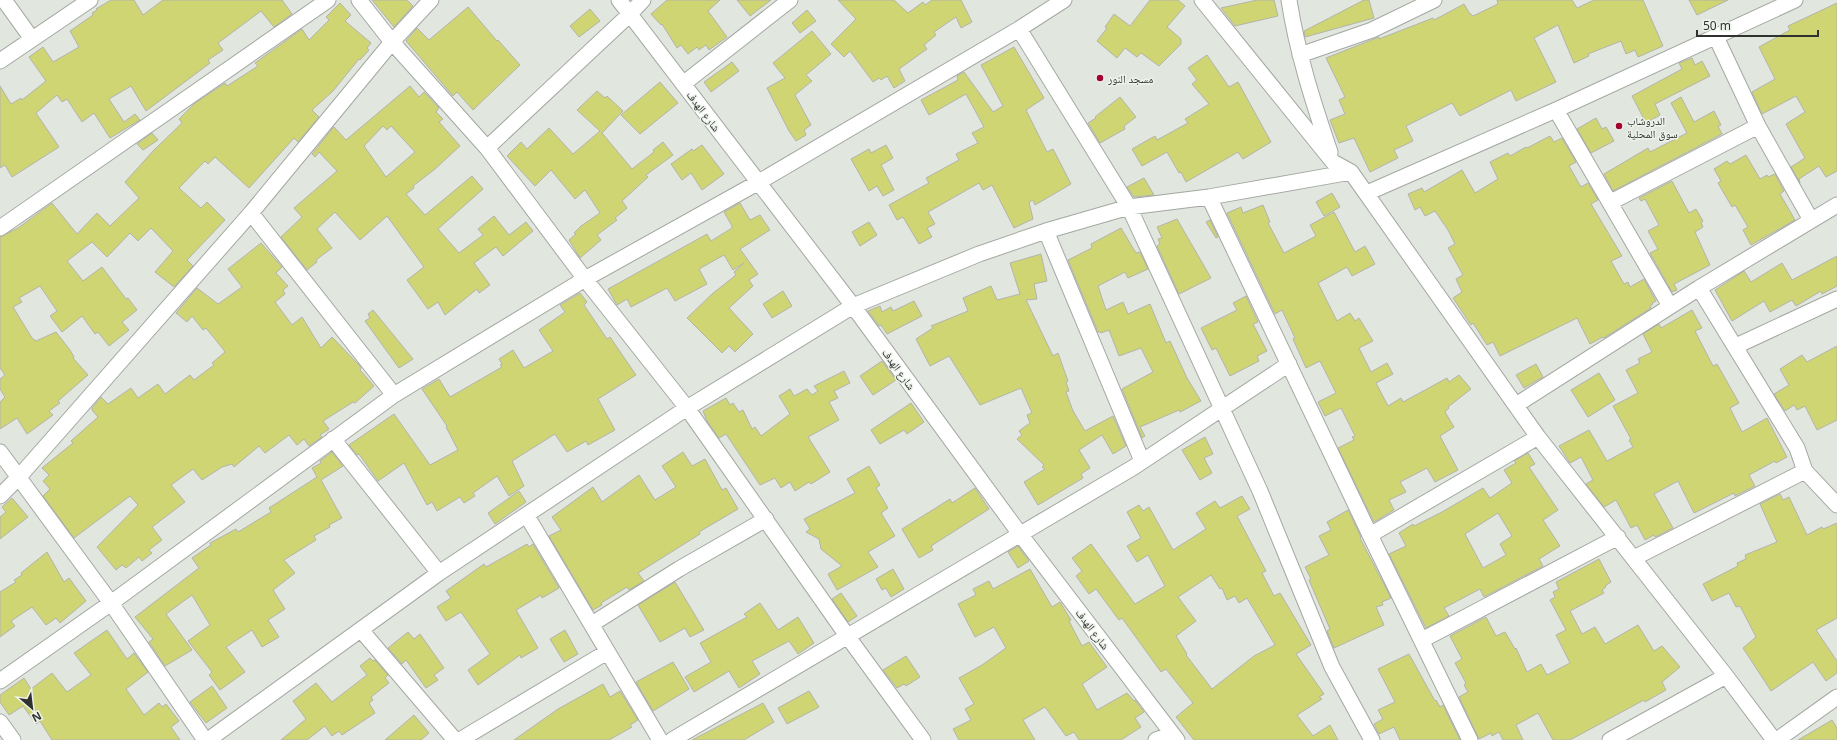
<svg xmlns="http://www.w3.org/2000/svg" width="1837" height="740" font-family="'Noto Sans','Noto Naskh Arabic',sans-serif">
<rect width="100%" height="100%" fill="#e1e6df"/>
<path fill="#cfd572" stroke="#b3b4ac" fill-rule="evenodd" d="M111,0H134L143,15L163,0H282L292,14L274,27L261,11L218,43L223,50L208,60L210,63L146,111L131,86L109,99L124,122L135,114L140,120L110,138L94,113L82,122L67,99L62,102L57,95L36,113L59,147L12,177L5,165L0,168V86L11,104L21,98L22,100L46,81L29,57L43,47L53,62L79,47L70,31L93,15L92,13L97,10L96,9Z
M372,0H407L413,6L394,27Z
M667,0H720L708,11L727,37L709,50L706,45L699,50L697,47L688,54L681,45L677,48L662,24L661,25L651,14Z
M737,0H771L750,16Z
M838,0H894L908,13L923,2L925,5L932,0H961L972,22L961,28L956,17L934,32L936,35L924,45L927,49L899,69L905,81L894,88L887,76L881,80L879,78L873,82L850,51L844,57L831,44L856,19Z
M1150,0H1178L1185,6L1167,27L1181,39V44L1159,66L1141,53L1137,57L1125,48L1117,58L1097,41L1107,28L1105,27L1114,14L1130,26Z
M1257,0H1274L1278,16L1235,26L1221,8Z
M1364,0H1369L1374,18L1305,37L1304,31Z
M1497,0H1572L1577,8L1594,0H1643L1663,46L1638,57L1635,50L1626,54L1621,41L1588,54L1589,56L1574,63L1558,25L1534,38L1556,82L1516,101L1511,90L1460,116L1452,103L1406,126L1413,141L1394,150L1398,158L1370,172L1354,138L1339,143L1330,120L1345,114L1339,100L1345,97L1326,58L1379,37V39L1433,18L1434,20L1464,4L1470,14H1471L1473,16L1498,4Z
M1689,0H1728L1697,15Z
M340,3L351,15L345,21L371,43L367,48L369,50L360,60L359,59L333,91L312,110L319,117L298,142L294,138L249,188L215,157L208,164L205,161L179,188L201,208L207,202L225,220L187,260L193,266L174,287L155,272L173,251L151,228L138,241L130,233L107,257L92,242L67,261L83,281L102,267L126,299L128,298L137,310L122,322L129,330L109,346L98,332L95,334L82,316L62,332L50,316L57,311L40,286L19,298L22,302L13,307L32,338L36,341L56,332L70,350L74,357L73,358L88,375L58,401L60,403L49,411L53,415L27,434L17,418L0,429V402L5,397L0,389V379L5,375L0,368V237L18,228L52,203L77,234L97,213L110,226L139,198L125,182L154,150L182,123L179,119L195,103L225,83L227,86L258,66L255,63L302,29L309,40L329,20L326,17Z
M1837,3V171L1826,177L1819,166L1799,179L1800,183L1791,167L1805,158L1786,124L1805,112L1796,96L1762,114L1752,92L1775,79L1759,47L1790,30L1788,26Z
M468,7L497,41L498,40L520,65L473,110L457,92L453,96L406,41L417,28L429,40Z
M590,9L600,21L579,37L570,26Z
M807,10L816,21L800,33L792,23Z
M812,31L831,54L806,75L812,81L795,95L811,125L804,130L806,135L796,141L789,131L767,88L785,78L773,63Z
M1014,47L1044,98L1026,110L1047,152L1053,149L1071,184L1035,205L1033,200L1029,202L1033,219L1014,228L992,185L983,190L979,183L928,212L935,224L927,228L932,237L919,244L903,217L897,220L889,205L929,183L926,178L959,160L956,154L978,143L972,133L984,127L966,94L929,115L921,100L958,80L957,76L964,72L993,112L1003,106L981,65Z
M1207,55L1229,87L1238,82L1271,142L1243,159L1238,152L1186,182L1181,172L1179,173L1167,152L1142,166L1132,149L1155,136L1157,140L1188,123L1185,119L1209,104L1192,84L1197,80L1188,68Z
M1692,58L1695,65L1702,61L1710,76L1655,104L1660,115L1646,123L1632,96L1682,69L1679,63Z
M732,62L739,71L711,92L704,82Z
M660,82L678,103L640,134L621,115Z
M410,86L419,97L424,92L439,108L436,112L443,119L439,122L460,146L435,169L413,186L414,188L406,194L425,215L472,176L483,189L438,229L459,253L483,235L478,229L494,216L509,235L526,222L533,231L503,256L496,247L474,263L490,285L479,293L477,289L445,315L438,302L428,309L407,280L424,267L387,216L360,240L335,212L317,229L332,248L316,260L317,262L307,270L281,237L302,217L294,208L337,171L319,152L315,157L312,154L332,129L334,127L346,140ZM383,126L387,130L391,126L415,152L386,177L364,146Z
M597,91L605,98L607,96L623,111L602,133L632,169L654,152L653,150L663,142L673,155L646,175L648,177L622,201L627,208L615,218L617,220L597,235L601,240L580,258L569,240L576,234L574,233L581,226L600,213L585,190L575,199L551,170L535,186L507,156L521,142L527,149L549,128L573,154L600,131L577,110Z
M1120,97L1136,117L1124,126L1125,129L1100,143L1088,123L1096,118L1095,117Z
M1681,97L1694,122L1714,111L1721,125L1718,126L1722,134L1613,191L1604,174L1648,148L1650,152L1687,133L1671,103Z
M1596,118L1602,129L1606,127L1614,141L1591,153L1577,129Z
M152,133L158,140L143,150L137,144Z
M1550,136L1554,142L1562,138L1576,162L1569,166L1581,187L1588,183L1598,200L1591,204L1622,256L1611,261L1624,284L1628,282L1630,287L1644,279L1656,301L1652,303L1653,304L1650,306L1651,308L1604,338L1603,337L1590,344L1577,318L1500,356L1493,342L1487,345L1473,323L1471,325L1453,298L1462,292L1456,279L1463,275L1448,248L1455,244L1448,230L1435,211L1425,216L1420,207L1415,210L1408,194L1422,188L1424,192L1462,170L1475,193L1498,179L1490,162L1508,153L1510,156L1526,147L1527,148Z
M702,145L724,174L702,190L691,173L682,180L671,164L692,149L693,151Z
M886,145L893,158L881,165L894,190L883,196L877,186L869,191L851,159L869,149L871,153Z
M1746,155L1760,179L1767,175L1768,177L1775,174L1784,191L1780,194L1795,220L1751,245L1743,230L1748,227L1735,205L1732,207L1718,183L1721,181L1714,169L1727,161L1730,164Z
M1144,178L1154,195L1134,197L1127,187Z
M1672,181L1689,213L1696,209L1703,221L1701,222L1703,227L1695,232L1710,265L1674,284L1677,290L1672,292L1650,253L1658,249L1648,231L1659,225L1645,199L1641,201L1639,198Z
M1332,193L1340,207L1324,216L1316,202Z
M740,203L750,220L760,215L770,230L740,249L758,274L749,280L753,286L729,308L753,334L735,352L729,346L722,353L687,318L712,294L736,275L734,272L744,263L733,270L724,255L699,269L707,284L675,301L667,288L631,307L627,299L617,305L608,289L707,234L711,241L732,228V226L724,212Z
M1263,205L1270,222L1268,223L1284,253L1316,236L1310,225L1334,212L1355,252L1365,246L1375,264L1352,276L1347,267L1318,283L1337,321L1350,313L1355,321L1359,318L1373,341L1359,348L1371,372L1387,363L1393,374L1376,383L1388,406L1401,398L1403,402L1447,378L1449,382L1459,375L1471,389L1448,407L1449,408L1445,412L1454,427L1440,436L1458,470L1435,482L1427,468L1400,482L1406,492L1389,500L1394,510L1374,522L1338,448L1354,440L1352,437L1355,436L1341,408L1325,416L1318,402L1336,393L1320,361L1306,368L1293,339L1295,338L1282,310L1275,314L1227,213L1241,207L1243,213Z
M1177,219L1211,278L1179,294L1157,246L1160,244L1158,239L1162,238L1157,227Z
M1210,220L1218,237L1216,238L1206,222Z
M869,222L877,235L860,246L852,232Z
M1121,228L1136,253L1140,252L1148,269L1128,278L1125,272L1098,286L1106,310L1123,302L1128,314L1150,304L1166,343L1170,341L1187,378L1201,401L1180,412L1179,410L1140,427L1145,436L1142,438L1122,389L1153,372L1141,348L1119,356L1109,330L1101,333L1100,332H1098L1068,260L1092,248L1091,244Z
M261,243L282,267L276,273L288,286L283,290L285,294L275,302L292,325L302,317L321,348L332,337L359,365L361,368L360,370L374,386L355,403L353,402L323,421L329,429L320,435L322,437L309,446L304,439L297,445L289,435L265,453L259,446L234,467L232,464L222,467L202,480L193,469L171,485L185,502L152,527L162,540L149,550L152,553L142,561L139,557L126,568L122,565L116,570L97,547L138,505L130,496L74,538L43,496L50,489L43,481L49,475L42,468L73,443L71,441L98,417L92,410V408L101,397L108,404L131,388L138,398L158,384L165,394L190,375L194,380L214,365L212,363L225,352L223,349L206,328L203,330L192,316L187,322L176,313L197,288L218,304L242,287L228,269Z
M1041,254L1047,281L1034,284L1037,299L1026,300L1053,356L1058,353L1068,381L1066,382L1069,391L1066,392L1073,411L1085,431L1113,416L1126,446L1113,454L1102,435L1079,450L1090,468L1081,474L1083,478L1038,505L1024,482L1045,469L1042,467L1044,465L1017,439L1022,435L1019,431L1030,423L1027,415L1032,413L1021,388L980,405L949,356L930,366L916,339L933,328L931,326L968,311L963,298L991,286L997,300L1020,294L1010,263Z
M1837,256V286L1822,294L1821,291L1796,306L1792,300L1770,312L1764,301L1732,321L1715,290L1744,271L1751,282L1782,263L1792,280Z
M783,291L792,306L772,318L763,304Z
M580,293L587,302L584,305L607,339L610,337L636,375L598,399L615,430L588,445L586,441L567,452L555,434L512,461L524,486L509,496L497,476L473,493L475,496L464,503L460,497L437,511L432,502L427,505L404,463L378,481L359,454L357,455L349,445L394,414L430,465L458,450L446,427L447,426L422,389L439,379L450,397L502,367L500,365L502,364L499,359L513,350L524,368L553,351L539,330L565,312L560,305Z
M1246,296L1258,322L1253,324L1267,351L1257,356L1259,361L1230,376L1216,348L1212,350L1201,328L1237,310L1233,303Z
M914,301L922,316L887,334L881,325L879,326L868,311L880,306L882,312L891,307L893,311Z
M373,310L413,359L399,368L365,321L370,318L368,314Z
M1692,310L1702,328L1695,331L1713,366L1717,364L1739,403L1730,408L1742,432L1767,418L1787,457L1776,463L1775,461L1749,475L1755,486L1735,496L1734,493L1694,513L1678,481L1654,494L1673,528L1655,537L1654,535L1645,540L1637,525L1631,528L1616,500L1604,507L1586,484L1593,480L1581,457L1570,463L1559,446L1589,430L1607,461L1633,447L1629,440L1631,439L1613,406L1638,393L1626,370L1640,363L1638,359L1652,352L1643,334L1659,324L1661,328Z
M1837,346V420L1817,430L1805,406L1797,410L1794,405L1785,411L1774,394L1789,385L1780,369L1802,355L1807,362Z
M882,361L896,380L873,395L860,376Z
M1536,364L1543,377L1524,388L1516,375Z
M844,371L850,383L834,391L838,398L829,402L839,420L808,437L830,472L811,484L809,482L795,491L790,482L781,488L775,478L760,485L726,434L719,438L707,421L703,411L726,398L730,405L733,403L739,412L743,410L752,429L755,427L761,436L790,414L779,396L790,389L794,396L807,389L812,395L818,391L814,386Z
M1599,373L1615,400L1588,417L1571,390Z
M911,403L924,422L907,434L904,430L880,444L871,430Z
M1205,437L1213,454L1204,458L1212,473L1200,480L1182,450Z
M332,452L343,466L321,480L342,518L329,525L330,527L314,536L316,540L284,560L295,573L273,590L285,609L268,620L279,637L262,647L252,630L226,647L245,672L220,690L209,675L212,672L188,641L210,625L192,595L166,614L192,650L165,666L149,642L153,639L135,617L199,568L192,558L211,545L210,543L236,529L238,532L271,512L269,508L317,477L312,468L321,463L320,461Z
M683,452L692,466L705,459L722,490L726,488L738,509L699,532L700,534L638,573L644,581L629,590L627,587L601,603L602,605L593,610L549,536L561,530L552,517L593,487L602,502L639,475L655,500L676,487L662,466Z
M1528,453L1535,464L1529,467L1558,510L1543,520L1560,546L1539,559L1543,566L1484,597L1480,589L1444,608L1449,616L1426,628L1389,554L1406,546L1399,533L1413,524L1414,526L1442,512L1483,488L1490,498L1512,483L1504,470L1516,463L1514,461ZM1498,513L1512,536L1500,544L1506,555L1483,568L1465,534Z
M869,466L880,485L876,488L888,508L881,513L895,536L868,552L878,567L837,590L828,574L842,566L821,549L819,539L806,532L810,529L804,519L855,493L847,479Z
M975,488L989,509L931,546L933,550L919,558L902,529L950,499L952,503Z
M519,491L526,502L495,524L488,513Z
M1780,494L1783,500L1789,497L1807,535L1822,527L1823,529L1837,523V618L1816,630L1837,661V673L1826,681L1813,662L1771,691L1743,648L1756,637L1740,606L1736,607L1729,593L1712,601L1703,584L1738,566L1737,563L1746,559L1745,555L1777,542L1760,504Z
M1242,496L1250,509L1237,516L1266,571L1262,573L1274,596L1280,593L1311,645L1296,654L1324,694L1319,697L1322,699L1297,715L1313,736L1330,725L1338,740H1194L1176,717L1193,703L1166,669L1161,672L1122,618L1119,620L1096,589L1089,594L1076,576L1082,571L1072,558L1091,544L1135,604L1165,586L1148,555L1137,562L1127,546L1141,538L1127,512L1139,505L1143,511L1149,507L1173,550L1206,529L1196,513L1215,501L1220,508ZM1211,575L1220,589L1222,588L1227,600L1235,596L1239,603L1247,598L1275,645L1254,656L1212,689L1186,655L1187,654L1176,636L1196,621L1178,597Z
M12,498L28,517L0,539V517L6,512L2,507Z
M1348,510L1361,537L1360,538L1391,598L1382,602L1383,605L1376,607L1384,625L1334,648L1327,631L1330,629L1309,580L1311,579L1305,567L1329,555L1319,536L1331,530L1327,522Z
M527,544L529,547L533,544L559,588L542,598L541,595L516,610L538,648L521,658L520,655L478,685L468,670L490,654L461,612L446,621L437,607L451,598L446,591L484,564L486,567Z
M1018,546L1029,561L1018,568L1008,552Z
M47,552L64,582L69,578L86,601L60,623L56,618L46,625L32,607L11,621L15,626L0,637V592L16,582L14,580L22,575L21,573Z
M1599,559L1611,582L1605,586L1606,587L1602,590L1604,593L1570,611L1582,634L1595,627L1605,644L1638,625L1654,651L1662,646L1680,667L1662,682L1666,690L1645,702L1644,700L1570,740H1553L1538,713L1516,725L1523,740H1503L1499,732L1492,736L1491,733L1479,739L1459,697L1468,692L1464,685L1466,683L1455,663L1462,659L1450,636L1486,617L1496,636L1505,632L1515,649L1516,648L1527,672L1541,664L1547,675L1570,663L1556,635L1566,630L1550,600L1555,597L1553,592L1559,589L1556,582Z
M893,569L904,589L891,597L886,588L882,590L876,579Z
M1030,569L1052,607L1060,602L1071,620L1069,621L1082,646L1089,642L1107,667L1082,684L1097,710L1127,693L1134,701L1135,700L1144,712L1135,718L1141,727L1121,740H1079L1074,732L1066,736L1045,707L1023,720L1035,740H959L953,729L971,720L965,709L974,704L959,678L982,665L1006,648L994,627L975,637L958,604L976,595L973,589L989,581L993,589Z
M675,582L704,630L690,637L685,628L660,642L638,605Z
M841,593L857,616L848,622L832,599Z
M760,603L778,630L798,617L814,643L798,654L789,641L752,661L760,674L739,688L729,671L694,692L685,677L711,662L700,643L747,617L744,614Z
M107,630L127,659L134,653L148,672L126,689L144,715L159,703L162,707L166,704L179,721L171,727L180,740H52L40,721L36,724L23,706L9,715L0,702V695L24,678L31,689L52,673L67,692L91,675L74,653Z
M565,630L578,654L564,662L550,639Z
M408,632L414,639L420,634L444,668L434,675L438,680L426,688L406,660L402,664L388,648Z
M1409,654L1435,701L1436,700L1440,707L1443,705L1460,740H1400L1394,727L1379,734L1374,724L1383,719L1378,710L1395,702L1378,669Z
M906,656L920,677L906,686L904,684L897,688L883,670Z
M370,658L373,661L375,660L388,675L385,678L389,683L371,697L373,700L369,703L375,713L342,735L339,731L332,736L325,726L307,740H281L306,719L293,701L316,683L332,702L367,675L360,666Z
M673,662L689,689L653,711L636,682Z
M603,684L610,697L620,691L638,720L630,725L632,727L609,740H514L558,709Z
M212,686L227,708L206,723L190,702Z
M809,691L819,707L787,724L778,708Z
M763,703L774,722L744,740H692Z
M414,715L429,733L421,740H385Z
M1832,720L1837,728V740H1798Z"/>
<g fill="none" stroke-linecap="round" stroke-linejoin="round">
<g stroke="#a3a8a1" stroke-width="17">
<path id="street" d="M4,0L32,39
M359,0L392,42L487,148L585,279L687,408L848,637L923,740
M619,0L853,306L1020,534L1177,740
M1202,0L1333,162L1351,172L1538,437L1726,676L1774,740
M1289,0C1297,52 1313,102 1330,152
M1019,29L1129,207L1260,491L1332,667L1372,740
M1716,37L1758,126L1811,220
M1300,55L1372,30L1434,0
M0,61L90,0
M683,84L790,0
M1556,110L1670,306
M487,148L630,14L643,0
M1367,193L1556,110L1795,0
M1209,197L1370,535L1470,740
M1611,202L1758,126
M251,213L394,395
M0,228L328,0
M1046,231L1142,461
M1699,288L1797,448L1805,471L1837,505
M1736,346L1837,299
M1516,405L1699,288L1837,205
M333,439L439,573
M0,452L111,603L205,740
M0,496L18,478L251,213L392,42L431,0
M527,516L660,740
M1370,535L1538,437
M1634,558L1805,471
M592,624L679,569L766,519
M361,630L455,740
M1422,640L1618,537
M0,681L111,603L394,395L585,279L759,182L1019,29L1064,0
M0,722L13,740
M208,740L439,573L687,408L853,306L979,254L1046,231L1129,207L1209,197L1351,172
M460,740L607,652
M672,740L1134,467L1289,364
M1156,740L1172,734
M1610,740L1726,676
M1777,740L1837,697"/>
</g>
<use href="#street" stroke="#fff" stroke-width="15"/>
</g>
<g fill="#a2032f" stroke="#eef3ec" stroke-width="1.5">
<circle cx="1100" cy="78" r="4"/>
<circle cx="1619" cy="126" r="4"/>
</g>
<g text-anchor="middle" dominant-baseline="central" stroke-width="3" stroke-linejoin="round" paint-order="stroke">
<g font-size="11" fill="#30322f" stroke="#eef3ec" text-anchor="start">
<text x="1108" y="78">مسجد النور</text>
<text x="1627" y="120">الدروشاب<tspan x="1627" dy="13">سوق المحلية</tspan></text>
</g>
<g font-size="11" fill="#30322f" stroke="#eef3ec">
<text transform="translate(704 111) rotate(53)">شارع الهدف</text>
<text transform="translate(899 369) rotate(54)">شارع الهدف</text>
<text transform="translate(1093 629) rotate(53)">شارع الهدف</text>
</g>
</g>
<g transform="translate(32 708) rotate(152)" stroke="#eef3ec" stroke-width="3" paint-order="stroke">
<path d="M0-3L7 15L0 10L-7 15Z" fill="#30322f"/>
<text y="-6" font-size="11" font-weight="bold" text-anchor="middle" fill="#30322f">N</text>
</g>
<path d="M1697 30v6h121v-6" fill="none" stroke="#30322f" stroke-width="2"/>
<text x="1703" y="30" font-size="12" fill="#30322f" stroke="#eef3ec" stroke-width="3" paint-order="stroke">50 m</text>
</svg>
